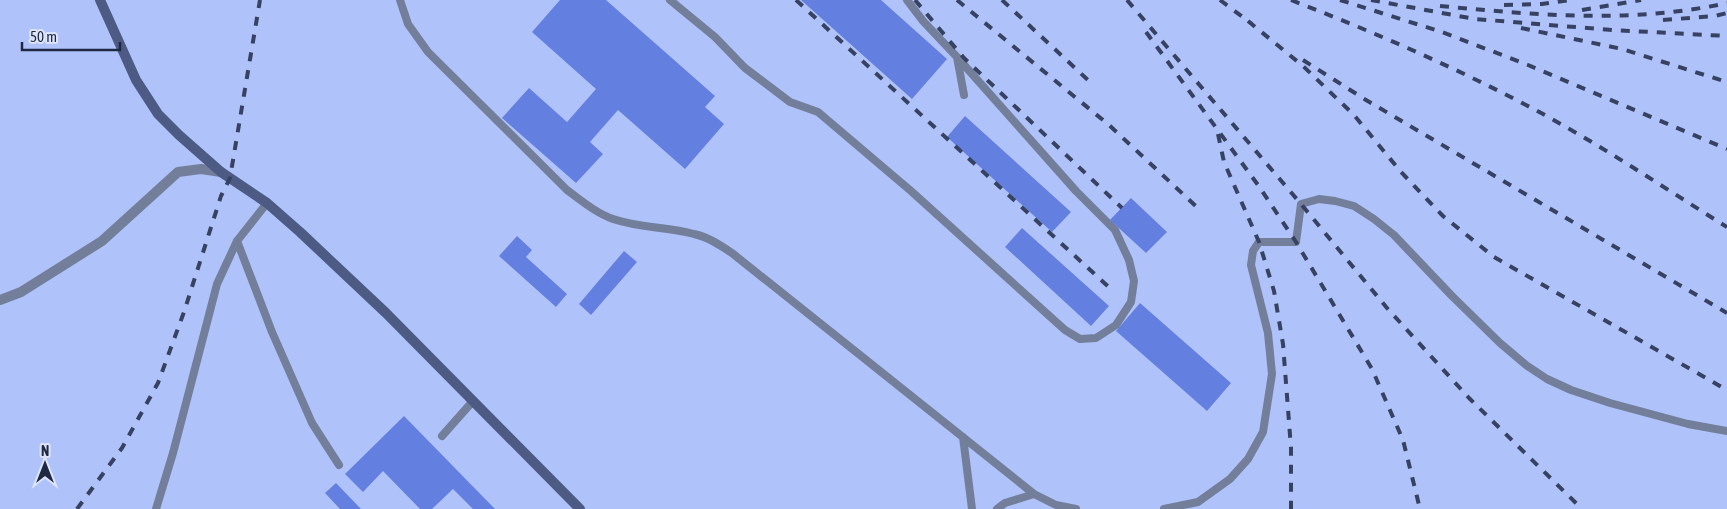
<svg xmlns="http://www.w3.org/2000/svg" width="1727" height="509" font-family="'Asap Condensed',sans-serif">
<rect width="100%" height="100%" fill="#afc3fa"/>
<path fill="#6380e0" d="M560,0H606L715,96L705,107L724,124L685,169L618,110L590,142L603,154L576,183L502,118L529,88L567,122L596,89L532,32Z
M801,0H881L947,59L912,99Z
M965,116L1071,212L1052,232L947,137Z
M1131,198L1167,232L1146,253L1110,220Z
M1022,228L1109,306L1091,326L1005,247Z
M517,236L532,250L526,257L567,294L556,307L499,256Z
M624,251L637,262L591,315L579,304Z
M1140,303L1231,383L1207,411L1116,331Z
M404,416L495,509H473L453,489L432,509H420L383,471L363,492L345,474Z
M336,483L361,509H340L325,493Z"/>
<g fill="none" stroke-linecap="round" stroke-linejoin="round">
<path stroke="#737e9a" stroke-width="8" d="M400,0L408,24L428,52L567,190C582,201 596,213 613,219C640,228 667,227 694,234C708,237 720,245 732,253L1034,494L1056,505L1076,509
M670,0L715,37L745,68L790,102L818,112L911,191L1065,330L1080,339L1096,338L1116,325L1131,302L1134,281L1129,260L1115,230L1076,191L957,57
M907,0L923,21L957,57L964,95
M237,241L272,332L312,423L339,465
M442,436L473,401
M963,437L972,509
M156,509L173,453L217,284L237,241L267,203
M997,509L1005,503L1034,494
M1164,509L1198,502L1230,479L1248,459L1263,432L1272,374L1268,333L1251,265L1253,251L1259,242H1296L1301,204L1319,199L1335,201L1354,206L1374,219L1394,235L1452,296L1500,343L1526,365L1547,379L1571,390L1610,403L1688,424L1727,431"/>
<path stroke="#737e9a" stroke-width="10" d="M0,300L21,292L102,241L178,172L201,169L221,172"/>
<path stroke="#4d5b84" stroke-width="10" d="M100,0L136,80L158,114L179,135L221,172L267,203L300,232L386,313L580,509"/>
<path stroke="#374262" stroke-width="4" stroke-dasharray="9 9" stroke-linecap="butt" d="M796,0L1112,290
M915,0L964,58L1122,208
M957,0L1109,125L1200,210
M1002,0L1089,81
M1127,0L1301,204L1387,308L1469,398L1582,509
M1220,0L1252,24
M1291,0C1371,31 1450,65 1526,105C1595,141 1661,186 1727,227
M1340,0L1442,32L1528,65L1727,149
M1371,0L1475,19L1612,30L1727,36
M1504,5L1542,4L1570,0
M1440,6C1536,15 1632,24 1727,3
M1582,10L1641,0
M1663,20L1715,16L1727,13
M1248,21L1303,66L1354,115L1401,172L1443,216L1494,257L1727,390
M1521,28L1622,49L1727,82
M1146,32L1258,185L1296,242L1372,369L1403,440L1420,509
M1303,60L1366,100L1727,313
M1218,134L1224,162L1259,242L1274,291L1283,344L1291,448V509
M77,509L122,448L158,383L184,312L221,196L230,178L260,0"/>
</g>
<g transform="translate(45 464)" stroke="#dde5fa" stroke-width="4" paint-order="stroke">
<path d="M0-4L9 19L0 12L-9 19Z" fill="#1f2843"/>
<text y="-8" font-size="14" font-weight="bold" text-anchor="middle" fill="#1f2843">N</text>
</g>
<path d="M22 42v8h98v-8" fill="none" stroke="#1f2843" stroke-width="2.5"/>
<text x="30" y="42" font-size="15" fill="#1f2843" stroke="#dde5fa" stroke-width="4" paint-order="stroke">50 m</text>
</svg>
